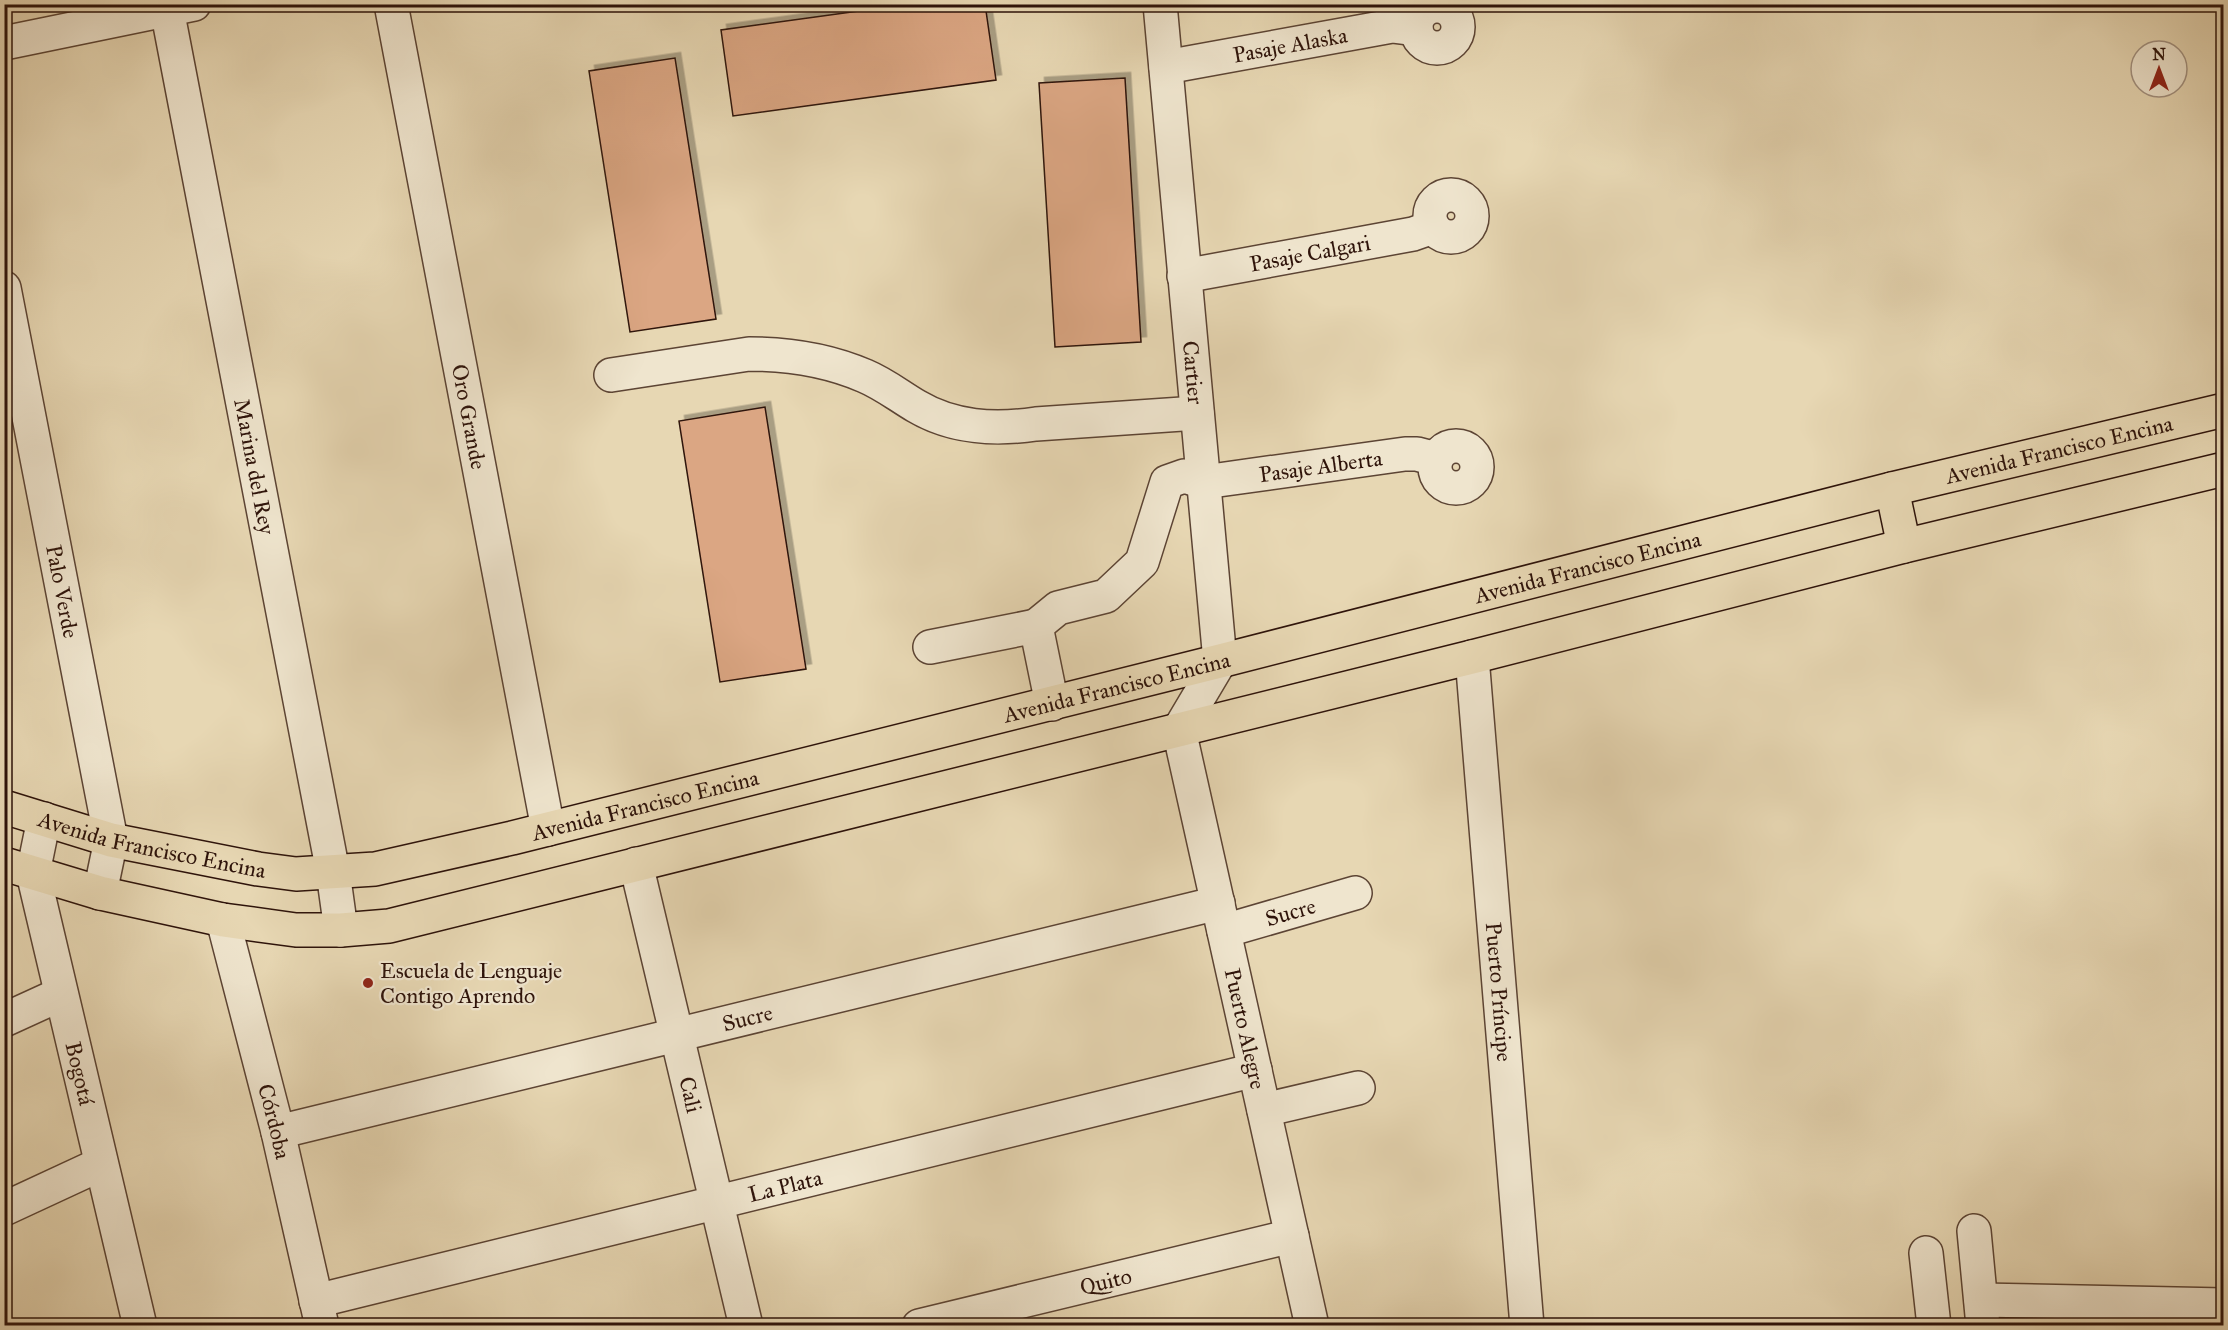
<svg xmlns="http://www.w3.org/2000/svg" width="2228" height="1330" font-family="'IM FELL Great Primer',serif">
<defs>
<filter id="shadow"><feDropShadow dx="5.5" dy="-5.5" stdDeviation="0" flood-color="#0004"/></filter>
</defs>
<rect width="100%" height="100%" fill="#e7d7b3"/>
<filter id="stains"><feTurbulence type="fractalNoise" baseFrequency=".00333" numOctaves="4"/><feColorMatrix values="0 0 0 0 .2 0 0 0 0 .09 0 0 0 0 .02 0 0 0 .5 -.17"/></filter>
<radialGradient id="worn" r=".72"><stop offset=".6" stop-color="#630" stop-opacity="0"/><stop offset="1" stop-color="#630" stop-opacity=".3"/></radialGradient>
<path fill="#dba683" stroke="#2e130a" stroke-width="1.5" filter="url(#shadow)" d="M910,4H985L996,80L733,116L721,30Z
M675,58L716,319L630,332L589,71Z
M1125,78L1141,342L1055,347L1039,83Z
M765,407L806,669L720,682L679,421Z"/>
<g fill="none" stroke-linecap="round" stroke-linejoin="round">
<g stroke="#5c4434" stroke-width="36">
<g id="minor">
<path id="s1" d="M166,4L333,872L341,930"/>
<path id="s2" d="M391,4L548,829"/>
<path id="s3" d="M1160,4L1220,661L1179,730L1312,1326"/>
<circle cx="1437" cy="27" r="21"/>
<path d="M4,43L194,4"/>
<path id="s4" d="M1166,67L1392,26L1416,29"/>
<circle cx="1451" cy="216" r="21"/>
<path id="s5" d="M1184,276L1413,234L1433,227"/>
<path id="s6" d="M4,288L111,840L100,893"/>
<path d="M611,375L749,354C789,354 828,360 865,376C884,384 899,396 916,406C953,428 994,430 1036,424L1197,413"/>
<circle cx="1456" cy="467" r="21"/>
<path id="s7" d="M1036,626L1058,608L1106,596L1142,562L1167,482L1184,476L1204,482L1405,454H1417L1436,459"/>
<path d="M930,647L1036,626L1052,704"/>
<path id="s8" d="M1472,657L1527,1326"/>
<path id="s9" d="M44,819L33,873L140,1326"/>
<path id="s10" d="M636,864L746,1326"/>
<path id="s11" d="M223,920L278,1132L322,1326"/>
<path id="s12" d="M1224,931L1355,893"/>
<path d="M4,1020L61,994"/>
<path d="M1264,1110L1358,1088"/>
<path id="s13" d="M278,1132L1218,903"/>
<path d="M4,1209L101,1164"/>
<path d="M1974,1231L1983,1326"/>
<path d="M1926,1253L1934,1326"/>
<path d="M1981,1300L2224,1305"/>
<path id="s14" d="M316,1301L1255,1070"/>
<path id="s15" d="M919,1326L1292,1236"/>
</g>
</g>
<g stroke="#2e130a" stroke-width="36">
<g id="major">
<path d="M1892,489L1904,546"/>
<path id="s16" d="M4,807L111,840L258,869L296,874L375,869L512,838L1220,661L1892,489L2224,410"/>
<path d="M4,864L100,893L223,920L296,930H341L389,926L1472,657L1904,546L2224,469"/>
</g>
</g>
<use href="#minor" stroke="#efe5ce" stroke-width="33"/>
<use href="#major" stroke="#e7d7b3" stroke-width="33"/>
</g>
<circle fill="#8f2418" stroke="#efe5ce" stroke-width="2" cx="368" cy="983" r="6"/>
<g text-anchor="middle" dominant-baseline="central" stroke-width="4.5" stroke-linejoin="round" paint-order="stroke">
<g font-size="22" fill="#2e130a" stroke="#efe5ce">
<text stroke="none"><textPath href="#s4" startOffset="126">Pasaje Alaska</textPath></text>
<text stroke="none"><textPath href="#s5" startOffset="128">Pasaje Calgari</textPath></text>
<text stroke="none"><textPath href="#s3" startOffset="370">Cartier</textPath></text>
<text stroke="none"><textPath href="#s2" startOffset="420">Oro Grande</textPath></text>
<text stroke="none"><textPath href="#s16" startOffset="2115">Avenida Francisco Encina</textPath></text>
<text stroke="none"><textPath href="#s7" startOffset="368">Pasaje Alberta</textPath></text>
<text stroke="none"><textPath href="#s1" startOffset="471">Marina del Rey</textPath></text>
<text stroke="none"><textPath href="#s16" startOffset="1629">Avenida Francisco Encina</textPath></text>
<text stroke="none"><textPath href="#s6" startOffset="309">Palo Verde</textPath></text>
<text stroke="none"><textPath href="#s16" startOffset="1143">Avenida Francisco Encina</textPath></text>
<text stroke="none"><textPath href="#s16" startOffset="657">Avenida Francisco Encina</textPath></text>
<text stroke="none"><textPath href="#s16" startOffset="153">Avenida Francisco Encina</textPath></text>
<text stroke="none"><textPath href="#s12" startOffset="69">Sucre</textPath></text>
<text stroke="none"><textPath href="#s8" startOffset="336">Puerto Príncipe</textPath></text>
<text stroke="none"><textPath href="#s13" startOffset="483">Sucre</textPath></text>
<text stroke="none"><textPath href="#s3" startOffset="1046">Puerto Alegre</textPath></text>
<text stroke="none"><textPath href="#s9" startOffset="261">Bogotá</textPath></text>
<text stroke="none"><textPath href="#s10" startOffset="237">Cali</textPath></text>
<text stroke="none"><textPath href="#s11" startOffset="208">Córdoba</textPath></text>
<text stroke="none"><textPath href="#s14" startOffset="483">La Plata</textPath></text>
<text stroke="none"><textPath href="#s15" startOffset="192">Quito</textPath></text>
</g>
<g font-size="22" fill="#2e130a" stroke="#efe5ce" text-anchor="start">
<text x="380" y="970">Escuela de Lenguaje<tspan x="380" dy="25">Contigo Aprendo</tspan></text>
</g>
</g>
<rect width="2228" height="1330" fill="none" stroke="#e7d7b3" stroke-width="24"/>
<rect x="6" y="6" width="2216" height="1318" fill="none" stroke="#2e130a" stroke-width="3"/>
<rect x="12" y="12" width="2204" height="1306" fill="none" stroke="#2e130a" stroke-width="1.5"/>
<g transform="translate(2159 69)"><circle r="28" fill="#efe5ce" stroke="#a29180" stroke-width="1.5"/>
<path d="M0-4.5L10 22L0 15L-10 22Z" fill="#8f2418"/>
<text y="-9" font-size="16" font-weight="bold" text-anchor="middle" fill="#2e130a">N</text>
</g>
<rect width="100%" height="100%" filter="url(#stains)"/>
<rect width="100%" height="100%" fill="url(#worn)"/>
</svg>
